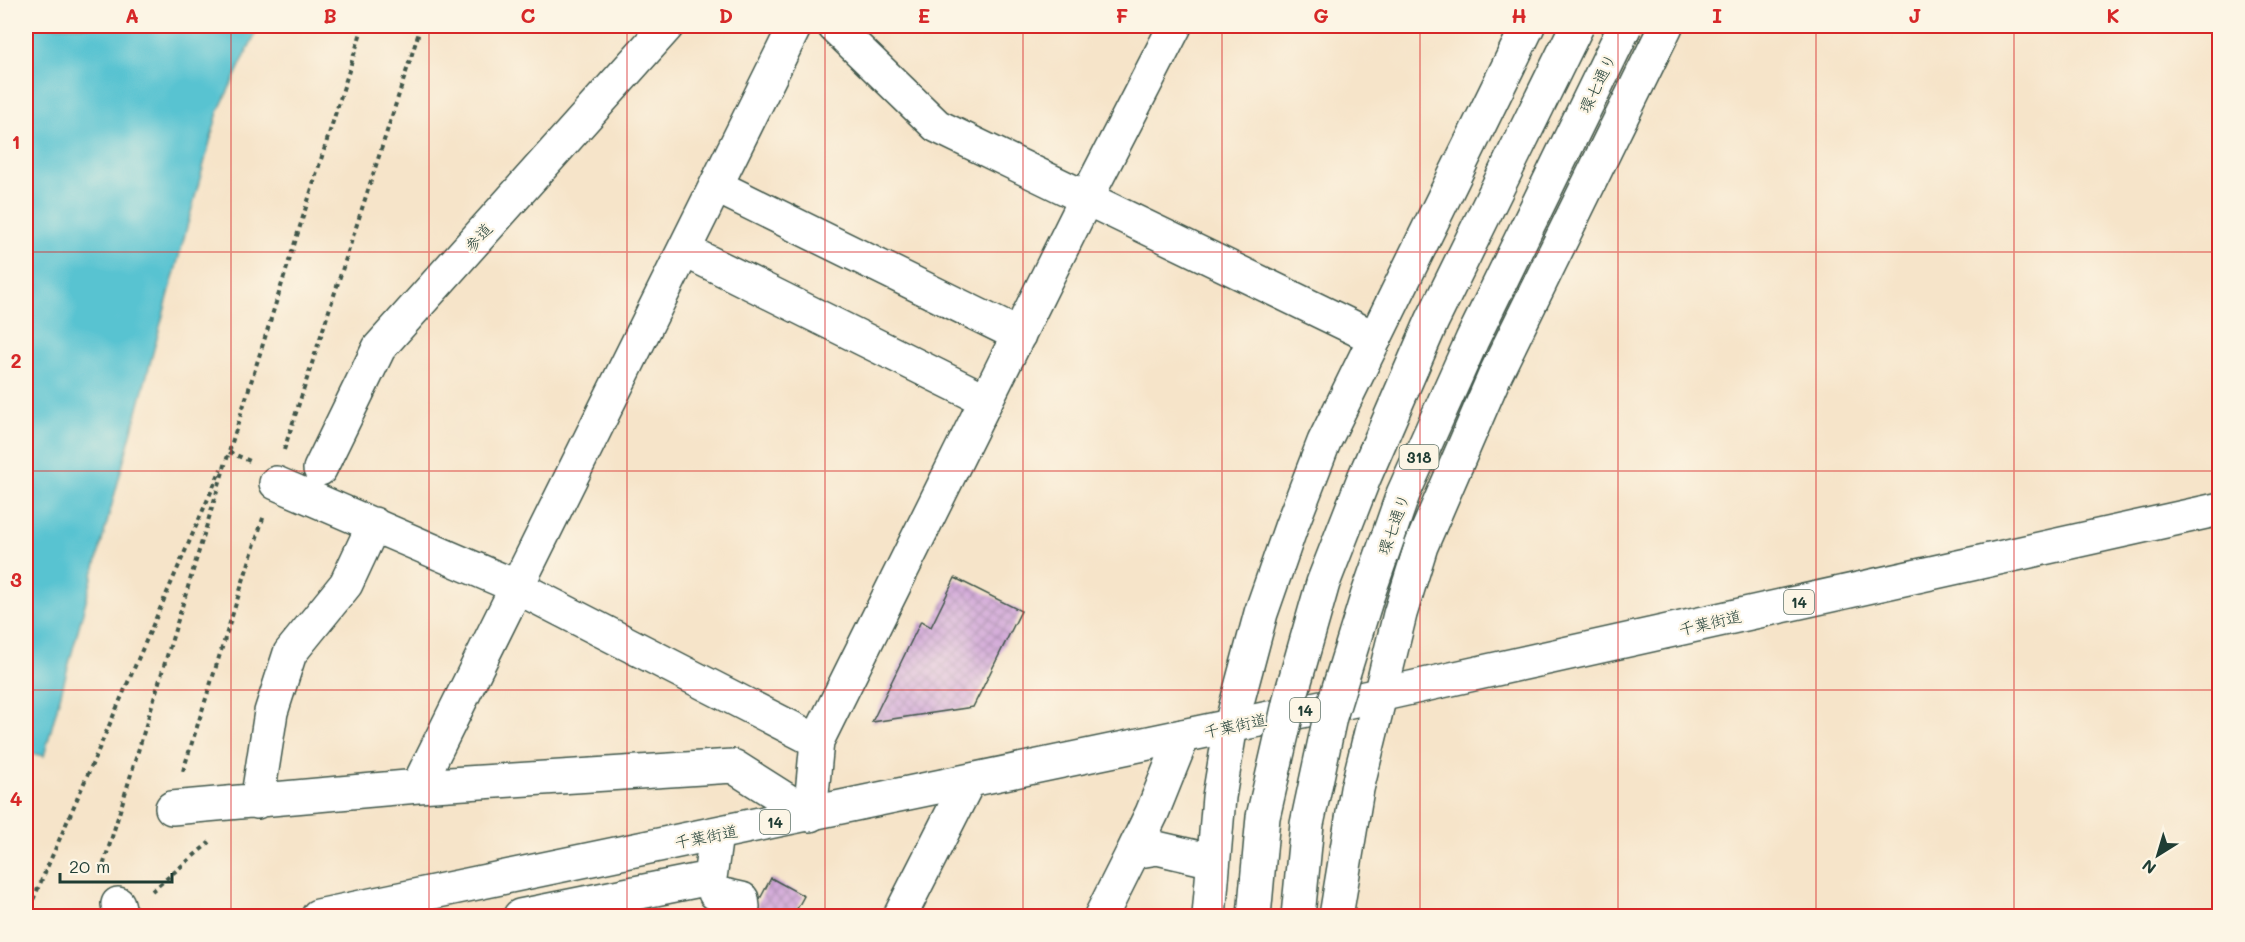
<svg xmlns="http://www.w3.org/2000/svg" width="2245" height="942" font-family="Mali,'Klee One',sans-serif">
<defs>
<pattern id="building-cross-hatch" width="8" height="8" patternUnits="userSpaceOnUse" patternTransform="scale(1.5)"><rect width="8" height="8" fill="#cc9ed7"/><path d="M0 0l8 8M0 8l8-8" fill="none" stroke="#a582af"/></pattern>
</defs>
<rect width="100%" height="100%" fill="#fcf5e5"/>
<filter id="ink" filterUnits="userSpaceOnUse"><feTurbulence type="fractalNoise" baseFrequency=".0167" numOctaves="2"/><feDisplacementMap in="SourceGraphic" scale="12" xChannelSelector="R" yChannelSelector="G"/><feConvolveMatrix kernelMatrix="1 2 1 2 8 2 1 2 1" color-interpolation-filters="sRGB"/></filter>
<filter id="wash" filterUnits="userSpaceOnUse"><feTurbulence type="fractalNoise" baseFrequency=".008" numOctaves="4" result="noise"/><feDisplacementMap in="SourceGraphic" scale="24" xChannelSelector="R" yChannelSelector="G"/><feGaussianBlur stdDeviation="1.35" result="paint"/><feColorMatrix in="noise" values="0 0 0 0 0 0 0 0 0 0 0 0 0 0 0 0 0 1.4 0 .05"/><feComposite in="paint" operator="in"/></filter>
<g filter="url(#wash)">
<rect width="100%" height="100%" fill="#f6e4c9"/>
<path fill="#58c3d1" stroke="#3c8082" stroke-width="1.5" d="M26,26H259L218,112L44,756L26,752Z"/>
<g id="blocks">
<path fill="url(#building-cross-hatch)" d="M955,578L1021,611L973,707L872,722L921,621L931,627Z
M771,878L804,896L793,916H751Z
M649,907L663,914L662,916H644Z
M626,910L640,916H623Z"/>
</g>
</g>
<g filter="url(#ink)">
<use href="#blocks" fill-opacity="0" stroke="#3f564a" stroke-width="1.5"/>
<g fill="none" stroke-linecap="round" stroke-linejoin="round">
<g stroke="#3f564a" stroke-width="36">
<path id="minor" d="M834,26L937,126L1375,338
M716,186L1019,335
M684,250L986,400
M320,469L379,348L667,26
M276,483L515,586L817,741
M418,786L795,26
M257,802L271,712L290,653L346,584L374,524
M172,808L418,786L733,766L810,815L817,741L1087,197L1175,26
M1133,852L1152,813L1183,736
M715,893L742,899L743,907L738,916
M118,904L121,916
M520,916L710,878L716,834
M900,916L968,782
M1101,916L1133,852L1157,848L1213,861"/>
</g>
<g stroke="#3f564a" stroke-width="36">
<path id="major" d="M1209,916L1219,797L1231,725L1261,613L1291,527L1324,442L1528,26
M1336,916L1357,789L1400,614L1421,546L1495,375L1666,26"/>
</g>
<g stroke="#3f564a" stroke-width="36">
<path id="highway" d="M318,916L1379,695L2220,509"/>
</g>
<path stroke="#3f564a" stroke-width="4" stroke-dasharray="4.5 4.5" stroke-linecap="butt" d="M284,450L421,26
M229,452L250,461
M183,771L264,515
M101,873L229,452L363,26
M152,891L210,842
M26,916L221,469"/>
<use href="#minor" stroke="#fff" stroke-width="33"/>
<use href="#major" stroke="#fff" stroke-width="33"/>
<use href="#highway" stroke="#fff" stroke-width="33"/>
<g stroke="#3f564a" stroke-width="36" stroke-linecap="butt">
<path id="major-bridge" d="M1254,916L1263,817L1291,695L1323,583L1364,478L1432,321L1577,26
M1298,916L1307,824L1330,717L1367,597L1403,494L1472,340L1625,26"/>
</g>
<use href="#major-bridge" stroke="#fff" stroke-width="33"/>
</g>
</g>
<path fill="none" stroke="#d62828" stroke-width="1.5" stroke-opacity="0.55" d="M231,26V916M429,26V916M627,26V916M825,26V916M1023,26V916M1222,26V916M1420,26V916M1618,26V916M1816,26V916M2014,26V916M26,252H2220M26,471H2220M26,690H2220"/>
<g text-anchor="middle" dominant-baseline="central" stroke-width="4.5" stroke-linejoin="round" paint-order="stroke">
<g fill="#fcf5e5" stroke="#617469" stroke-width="1.5">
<rect x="1399.5" y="445" width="39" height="24" rx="4.5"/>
<rect x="1784" y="590" width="30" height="24" rx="4.5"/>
<rect x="1290" y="698" width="30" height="24" rx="4.5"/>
<rect x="760" y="810" width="30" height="24" rx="4.5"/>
</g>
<g font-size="15" font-weight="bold" fill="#1f3d34">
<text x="1419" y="457">318</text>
<text x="1799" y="602">14</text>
<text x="1305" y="710">14</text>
<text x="775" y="822">14</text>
</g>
<g font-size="16" fill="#1f3d34" stroke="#fcf5e5">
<text transform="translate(1597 83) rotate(-64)">環七通り</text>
<text transform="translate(478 237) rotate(-48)">参道</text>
<text transform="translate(1393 524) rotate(-70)">環七通り</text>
<text transform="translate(1710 622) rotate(-13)">千葉街道</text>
<text transform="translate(1235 725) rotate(-12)">千葉街道</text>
<text transform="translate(706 836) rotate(-11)">千葉街道</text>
</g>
</g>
<rect width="2245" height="942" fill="none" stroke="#fcf5e5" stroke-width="66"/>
<g transform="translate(2158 855) rotate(217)" stroke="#fcf5e5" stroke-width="4.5" paint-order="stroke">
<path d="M0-4.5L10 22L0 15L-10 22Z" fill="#1f3d34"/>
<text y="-9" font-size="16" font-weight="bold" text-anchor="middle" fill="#1f3d34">N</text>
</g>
<path d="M60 873v9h112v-9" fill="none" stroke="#1f3d34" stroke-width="3"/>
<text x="69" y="873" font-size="18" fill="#1f3d34" stroke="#fcf5e5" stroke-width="4.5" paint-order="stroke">20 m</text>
<rect x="33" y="33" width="2179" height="876" fill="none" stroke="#d62828" stroke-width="2"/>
<g font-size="20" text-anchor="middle" font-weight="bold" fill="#d62828">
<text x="132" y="23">A</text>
<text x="330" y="23">B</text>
<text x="528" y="23">C</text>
<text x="726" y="23">D</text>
<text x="924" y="23">E</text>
<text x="1122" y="23">F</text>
<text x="1321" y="23">G</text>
<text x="1519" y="23">H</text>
<text x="1717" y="23">I</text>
<text x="1915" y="23">J</text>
<text x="2113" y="23">K</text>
<text x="16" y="149">1</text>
<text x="16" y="368">2</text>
<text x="16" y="587">3</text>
<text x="16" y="806">4</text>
</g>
</svg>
